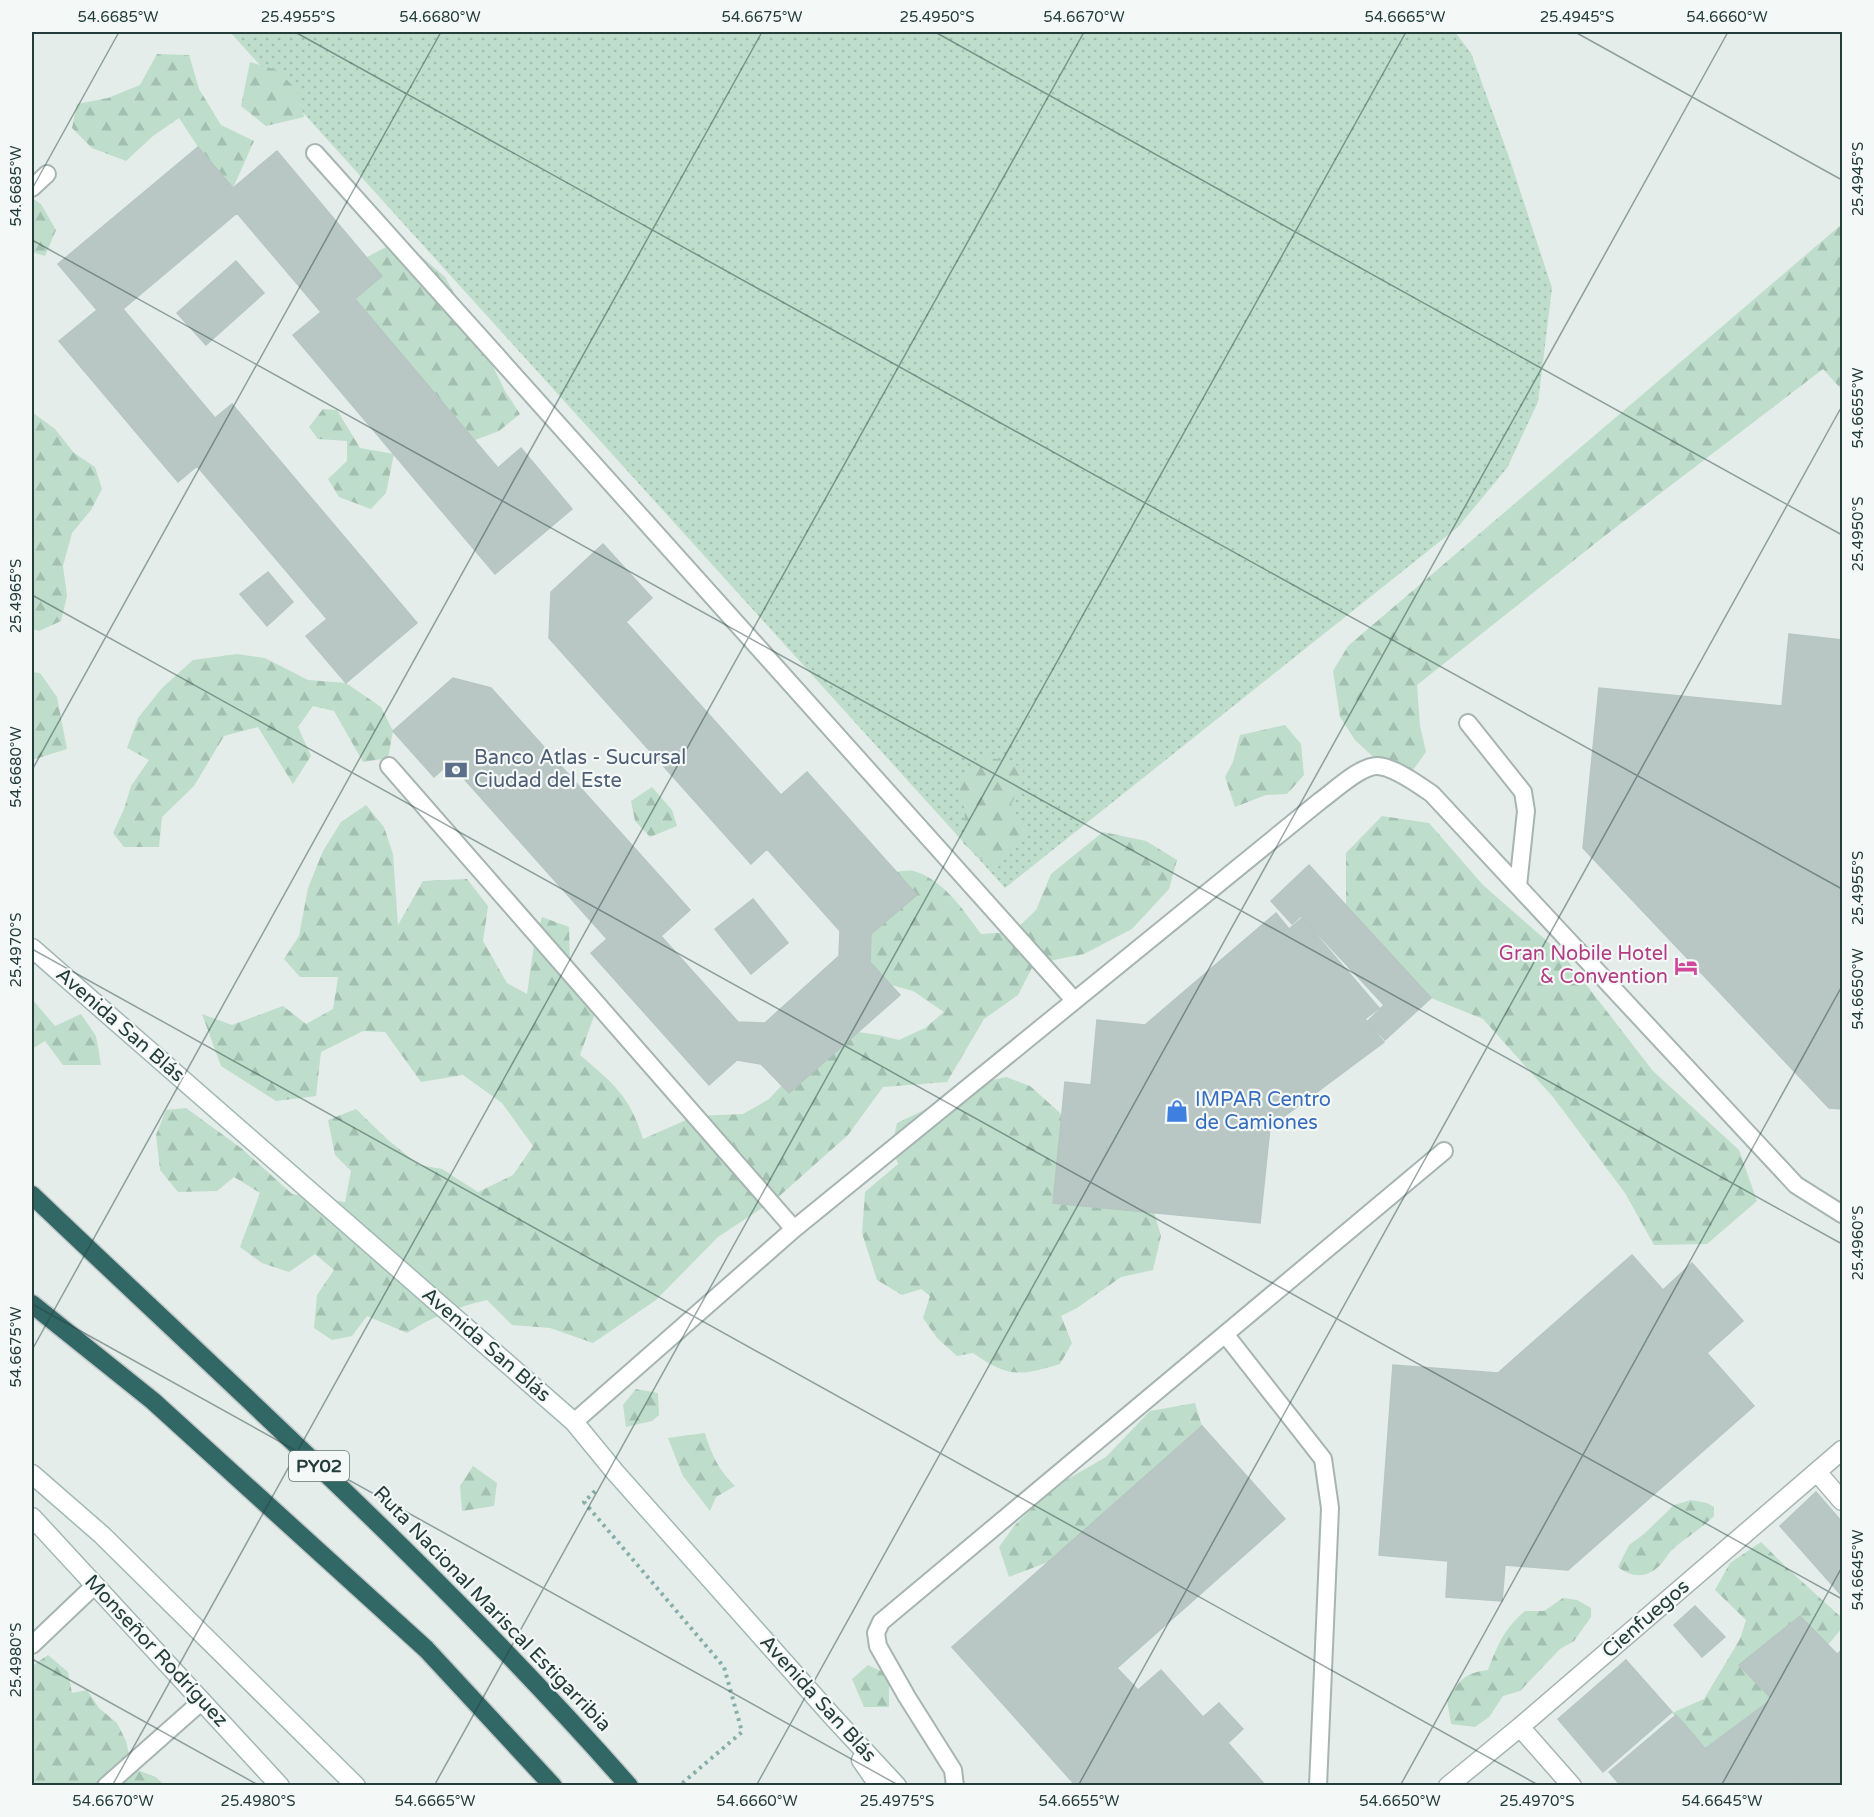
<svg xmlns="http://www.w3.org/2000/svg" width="1874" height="1817" font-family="'Varela Round',sans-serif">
<defs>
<pattern id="grass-dots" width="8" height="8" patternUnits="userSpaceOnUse" patternTransform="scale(1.5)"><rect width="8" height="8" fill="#beddcb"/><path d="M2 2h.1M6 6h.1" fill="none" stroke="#a3bfaf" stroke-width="1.8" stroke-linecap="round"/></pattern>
<pattern id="forest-firs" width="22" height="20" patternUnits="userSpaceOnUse" patternTransform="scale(1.5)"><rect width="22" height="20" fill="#beddcb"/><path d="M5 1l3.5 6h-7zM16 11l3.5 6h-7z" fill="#a3bfaf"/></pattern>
</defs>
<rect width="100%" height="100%" fill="#e4edea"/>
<path fill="url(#grass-dots)" d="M230,32H1455L1471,53L1509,157L1552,288L1538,402L1507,468L1458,527L1005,888Z"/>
<path fill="url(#forest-firs)" d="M157,54L189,55L199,89L221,125L254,141L233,188L198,147L179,118L153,136L126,161L92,148L72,128L77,104L108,98L140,85Z
M250,62L277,70L298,91L304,117L266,126L241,106Z
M32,198L41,204L56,230L45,256L32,252Z
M1842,224V390L1823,369L1602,538L1417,685L1420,726L1426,752L1413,770L1381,764L1355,740L1340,717L1333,671L1348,646Z
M394,243L421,256L445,277L479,338L505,391L520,414L499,431L475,440L355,299L382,276L367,257Z
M323,409L337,410L360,448L394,454L386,493L371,509L339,497L328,479L347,461V441L318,439L309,427Z
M32,412L55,429L74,453L95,467L102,489L91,510L72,533L63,566L67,596L61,621L39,631L32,629Z
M237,654L265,658L308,680L346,683L381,707L393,731L388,758L363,762L334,711L313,706L298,727L311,756L293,784L258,727L224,736L194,786L162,817L159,847H124L113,833L124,809L131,786L149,760L127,748L138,718L162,688L193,660Z
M32,672L40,673L57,697L67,749L32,760Z
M1285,725L1301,744L1304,775L1287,794L1266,795L1235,807L1225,777L1233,762L1240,735Z
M985,757L1008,761L1023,769L1020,787L1011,804L1028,836L995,870L963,843L965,811L960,789L966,771Z
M652,787L672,810L677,826L650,837L635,821L631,801Z
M366,805L384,827L393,854L398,925L423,881L467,879L488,906L483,941L507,983L527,994L534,945L542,917L569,927L570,966L597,1008L580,1055C613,1083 630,1096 643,1139L695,1116L743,1114L769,1099L798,1068L829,1028L879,1035L899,1040L925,1028L944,1012L913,991L852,974L873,877C882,875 906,869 914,871C944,880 964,911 981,934L1013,932L1036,910L1051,874L1103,832L1146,841L1177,860L1169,889L1132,929L1084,954L1034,964L1018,995L984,1019L947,1082L883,1087L848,1135L776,1199L718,1237L656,1300L593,1343L550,1328L512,1325L487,1300C457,1307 432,1317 407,1333L367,1316L352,1336L332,1340L314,1328L317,1295L334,1270L315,1254L289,1272L262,1263L240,1247L260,1193L234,1177L217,1191L178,1192L160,1170L156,1135L166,1110L186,1108L241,1148L292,1194L345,1202L351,1171L335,1155L328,1120L356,1109L388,1140L419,1165L442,1169L478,1192L513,1175L533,1146L502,1103L463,1075L421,1082L385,1032L363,1031L321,1052L316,1096L276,1101L221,1066L202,1014L232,1025L283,1006L306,1024L333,1009L338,977H300L284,959L299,936L308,888L323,851L341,822Z
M1382,816L1429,823L1483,885L1564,956L1653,1071L1739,1150L1757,1201L1707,1244L1654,1245L1625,1193L1553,1097L1483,1019L1431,998L1346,905V853Z
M32,999L55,1026L81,1014L96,1036L101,1065H63L45,1041L32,1049Z
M1006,1077L1030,1086L1059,1112L1083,1142L1151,1202L1161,1236L1153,1270L1121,1277L1077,1308L1061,1316L1072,1343L1060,1364C1020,1376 1009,1378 973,1353L957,1356L937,1338L923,1318L930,1296L921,1289L902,1295L877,1280L862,1233L865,1192L898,1164L892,1146L897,1123L983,1082Z
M636,1389L658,1393L659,1415L652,1421L626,1427L623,1405Z
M1195,1403L1202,1426L1048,1562L1009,1577L999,1547L1015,1525L1052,1488L1106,1457L1150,1411Z
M705,1433C711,1454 719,1471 735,1486L716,1497L710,1511L683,1476L668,1438Z
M473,1466L497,1483L494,1506L462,1511L460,1486Z
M1691,1500L1707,1503L1714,1507V1516C1702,1528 1687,1537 1674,1548C1669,1552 1666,1558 1662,1563C1649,1578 1633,1579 1618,1567L1629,1545L1644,1534L1674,1505Z
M1761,1542L1786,1567L1842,1618V1628L1828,1645L1800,1616L1739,1665L1772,1699L1705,1749L1672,1713L1704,1699L1740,1639L1746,1620L1715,1590L1730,1563Z
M1563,1598L1577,1600L1591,1608V1617L1574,1641L1560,1649L1520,1691L1503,1696L1489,1717L1475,1727L1451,1724L1447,1700C1460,1680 1464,1673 1488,1670C1498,1644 1504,1629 1525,1611H1544Z
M48,1655L68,1672L72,1693L87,1690L99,1708L117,1723L126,1741L132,1768L156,1777L164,1785H32V1666Z
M868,1665L889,1675V1707H864L852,1679Z"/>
<path fill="#b9c7c4" stroke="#b6c6c2" stroke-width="1.5" d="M198,147L233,188L277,151L382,276L355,299L498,468L521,448L572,509L495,574L293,335L321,312L237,213L123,309L215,418L232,404L417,623L346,683L306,636L327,619L197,466L178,482L59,341L97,310L58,264Z
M236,261L264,293L206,345L177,313Z
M603,544L652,598L626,622L781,795L807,772L917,895L871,934L870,962L900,995L789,1093L761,1064L737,1060L709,1085L591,953L607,939L450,763L434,777L393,731L453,678L491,688L690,910L661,936L738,1022L765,1023L839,956L840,931L767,849L751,864L549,638L551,592Z
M268,572L293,602L267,626L240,594Z
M1789,634L1842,640V1109L1829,1108L1583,848L1599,688L1782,706Z
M1309,865L1431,998L1385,1040L1368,1021L1384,1005L1301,916L1292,924L1271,901Z
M753,899L788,943L751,974L715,929Z
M1276,913L1289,929L1302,918L1379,1008L1365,1019L1384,1042L1270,1127L1260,1223L1053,1203L1065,1082L1091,1085L1097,1020L1145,1025Z
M1632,1255L1663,1290L1692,1263L1743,1321L1707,1353L1754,1406L1568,1570L1505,1565L1502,1601L1446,1597L1448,1561L1379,1555L1393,1365L1498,1373Z
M1202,1426L1285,1519L1117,1668L1138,1690L1161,1670L1203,1717L1219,1703L1243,1729L1228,1743L1266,1786H1076L952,1647Z
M1816,1492L1842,1522V1596L1780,1526Z
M1695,1606L1725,1637L1702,1657L1674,1625Z
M1800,1616L1837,1654L1842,1650V1786H1802L1799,1782L1796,1786H1736L1705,1749L1772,1699L1739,1665Z
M1626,1660L1672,1712L1603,1772L1558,1719Z
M1676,1715L1692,1733L1736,1786H1621L1609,1772Z"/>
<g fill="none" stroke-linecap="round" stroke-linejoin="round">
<g stroke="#a7b5b2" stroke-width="20">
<path id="lane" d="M315,153L1074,1000
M32,188L47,174
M1468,723L1523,792L1526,811L1518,886
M389,766L794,1229
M1225,1334L1323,1459L1330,1508L1318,1786
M574,1422L794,1229L1320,801C1334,791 1360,766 1377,766C1393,766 1419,785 1432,794L1796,1185L1842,1214
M32,1645L95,1585
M106,1786L202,1701
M955,1786L953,1770L907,1697L878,1646L876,1633L881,1622L1444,1151"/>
</g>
<g stroke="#a7b5b2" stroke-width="21">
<path id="street" d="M1817,1472L1842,1501
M1520,1727L1572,1786
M1448,1786L1520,1727L1842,1450"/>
</g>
<g stroke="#a2b8b4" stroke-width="21">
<path id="secondary" d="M32,948L574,1422L615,1472L832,1716L897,1786
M32,1474L102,1535L356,1786
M32,1517L280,1786
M861,1760L879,1786"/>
</g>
<g stroke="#c2c9c8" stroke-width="21">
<path id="highway" d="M32,1195C234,1388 444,1575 629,1786
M32,1304L153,1401L426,1649L553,1786"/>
</g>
<path stroke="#85afa9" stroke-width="4" stroke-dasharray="3 4.5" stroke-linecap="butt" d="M595,1491L584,1502L724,1667L742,1732L679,1786"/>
<use href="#lane" stroke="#fff" stroke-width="16"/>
<use href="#street" stroke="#fff" stroke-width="18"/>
<use href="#secondary" stroke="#fff" stroke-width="18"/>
<use href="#highway" stroke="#316866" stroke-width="18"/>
</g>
<path fill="none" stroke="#243d3b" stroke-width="1.5" stroke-opacity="0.45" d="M295,32L1842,889M935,32L1842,535M1575,32L1842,180M32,189L119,32M32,240L1842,1244M32,595L1842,1599M32,770L441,32M32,949L1540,1786M32,1304L900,1786M32,1350L762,32M32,1659L260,1786M112,1786L1084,32M434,1786L1406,32M756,1786L1728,32M1078,1786L1842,406M1400,1786L1842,986M1721,1786L1842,1567"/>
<defs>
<g id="bank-bare" transform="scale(1.8)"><path d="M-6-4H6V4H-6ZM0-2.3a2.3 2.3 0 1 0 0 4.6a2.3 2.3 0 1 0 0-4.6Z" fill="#5c6f8a" stroke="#f4f9f7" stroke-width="2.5" paint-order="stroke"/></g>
<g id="hotel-bare" transform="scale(1.8)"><path d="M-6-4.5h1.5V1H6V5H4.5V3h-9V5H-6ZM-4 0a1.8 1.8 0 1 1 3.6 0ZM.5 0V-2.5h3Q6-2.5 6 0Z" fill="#d1479c" stroke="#f4f9f7" stroke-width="2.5" paint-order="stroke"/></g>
<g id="shop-bare" transform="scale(1.8)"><path d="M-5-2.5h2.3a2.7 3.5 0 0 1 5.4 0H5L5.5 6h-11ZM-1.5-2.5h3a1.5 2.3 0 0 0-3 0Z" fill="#3f7fe0" stroke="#f4f9f7" stroke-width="2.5" paint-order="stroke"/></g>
</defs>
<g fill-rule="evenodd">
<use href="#bank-bare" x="456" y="770"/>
<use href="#hotel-bare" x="1686" y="966"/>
<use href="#shop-bare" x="1177" y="1111"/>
</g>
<g text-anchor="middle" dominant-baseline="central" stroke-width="4.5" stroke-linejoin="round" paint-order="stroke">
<rect fill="#f4f9f7" stroke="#627573" stroke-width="1.5" x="289" y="1451" width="60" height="30" rx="4.5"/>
<g font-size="18" font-weight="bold" fill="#243d3b">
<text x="319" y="1466">PY02</text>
</g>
<g font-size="20" fill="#4e5e75" stroke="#f4f9f7" text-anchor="start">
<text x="474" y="758">Banco Atlas - Sucursal<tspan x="474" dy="23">Ciudad del Este</tspan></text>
</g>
<g font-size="20" fill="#b23c85" stroke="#f4f9f7" text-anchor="end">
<text x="1668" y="954">Gran Nobile Hotel<tspan x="1668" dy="23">&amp; Convention</tspan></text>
</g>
<g font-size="20" fill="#243d3b" stroke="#f4f9f7">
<text transform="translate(120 1025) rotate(41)">Avenida San Blás</text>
<text transform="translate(486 1345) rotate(41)">Avenida San Blás</text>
<text transform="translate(492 1609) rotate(46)">Ruta Nacional Mariscal Estigarribia</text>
<text transform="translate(1646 1619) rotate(-41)">Cienfuegos</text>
<text transform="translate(156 1651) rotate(47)">Monseñor Rodríguez</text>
<text transform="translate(818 1699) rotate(48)">Avenida San Blás</text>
</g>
<g font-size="20" fill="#366cbe" stroke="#f4f9f7" text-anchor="start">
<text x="1195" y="1100">IMPAR Centro<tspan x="1195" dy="23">de Camiones</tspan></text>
</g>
</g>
<rect width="1874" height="1817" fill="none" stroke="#f4f9f7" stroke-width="66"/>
<rect x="33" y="33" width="1808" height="1751" fill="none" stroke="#243d3b" stroke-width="2"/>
<g font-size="15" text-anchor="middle" fill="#243d3b">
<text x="118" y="22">54.6685°W</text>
<text x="298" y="22">25.4955°S</text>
<text x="440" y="22">54.6680°W</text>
<text x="762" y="22">54.6675°W</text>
<text x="937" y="22">25.4950°S</text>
<text x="1084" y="22">54.6670°W</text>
<text x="1405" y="22">54.6665°W</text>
<text x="1577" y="22">25.4945°S</text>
<text x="1727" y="22">54.6660°W</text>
<text transform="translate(1858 179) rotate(-90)" y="5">25.4945°S</text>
<text transform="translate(16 186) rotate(-90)" y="5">54.6685°W</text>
<text transform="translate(1858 408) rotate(-90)" y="5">54.6655°W</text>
<text transform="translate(1858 534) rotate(-90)" y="5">25.4950°S</text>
<text transform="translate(16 596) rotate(-90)" y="5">25.4965°S</text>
<text transform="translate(16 767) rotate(-90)" y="5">54.6680°W</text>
<text transform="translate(1858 888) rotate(-90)" y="5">25.4955°S</text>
<text transform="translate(16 950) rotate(-90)" y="5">25.4970°S</text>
<text transform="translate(1858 989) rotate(-90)" y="5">54.6650°W</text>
<text transform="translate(1858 1243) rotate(-90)" y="5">25.4960°S</text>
<text transform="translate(16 1347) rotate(-90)" y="5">54.6675°W</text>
<text transform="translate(1858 1570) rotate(-90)" y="5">54.6645°W</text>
<text transform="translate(16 1660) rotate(-90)" y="5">25.4980°S</text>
<text x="113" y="1806">54.6670°W</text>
<text x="258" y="1806">25.4980°S</text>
<text x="435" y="1806">54.6665°W</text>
<text x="757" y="1806">54.6660°W</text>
<text x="897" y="1806">25.4975°S</text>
<text x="1079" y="1806">54.6655°W</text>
<text x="1400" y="1806">54.6650°W</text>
<text x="1537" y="1806">25.4970°S</text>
<text x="1722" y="1806">54.6645°W</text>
</g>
</svg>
